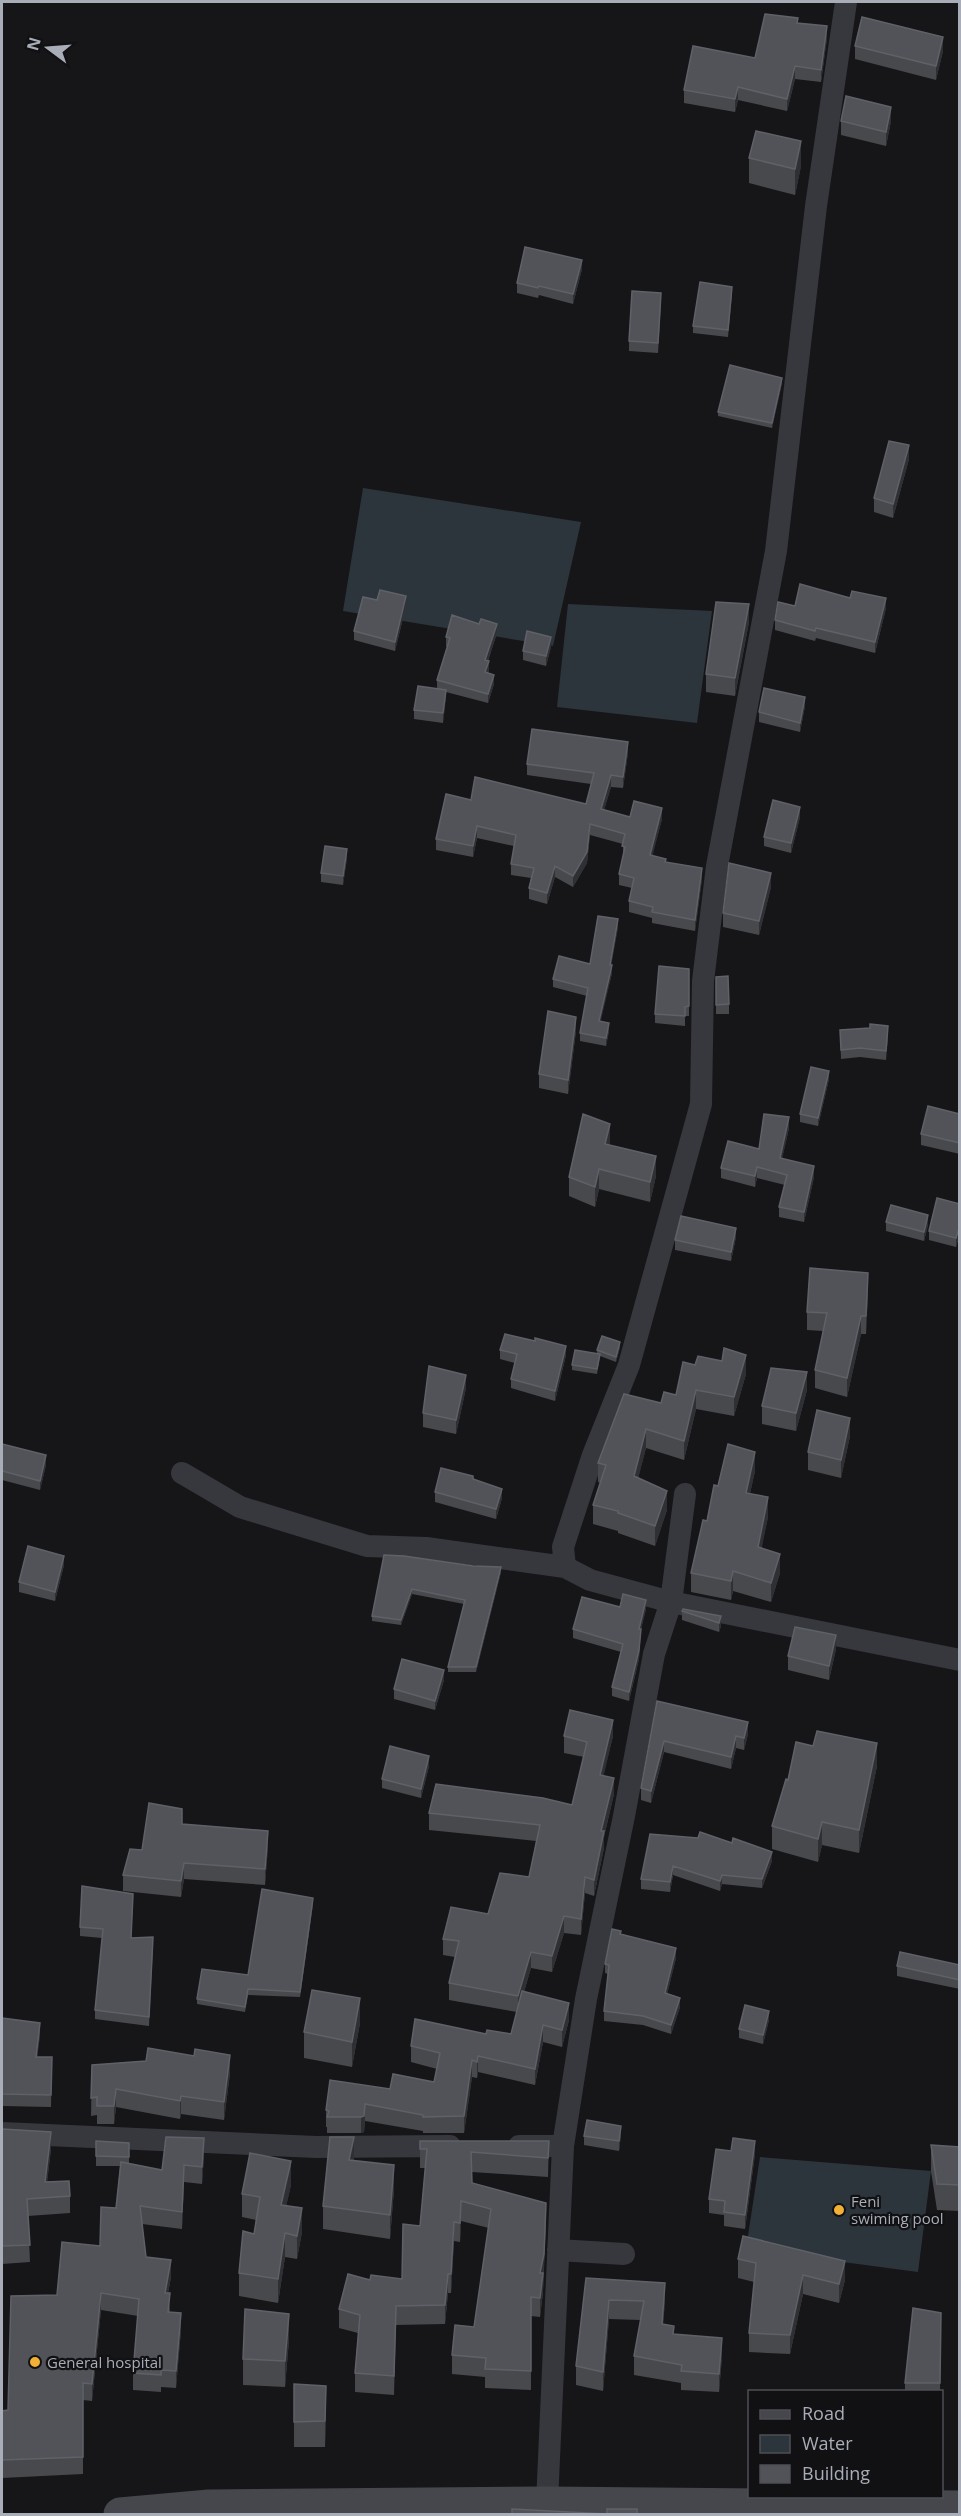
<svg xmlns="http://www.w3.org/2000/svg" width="961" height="2516" font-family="'Open Sans',sans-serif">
<rect width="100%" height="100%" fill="#161618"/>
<path fill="#2c353c" d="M363,488L581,522L553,646L343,611Z
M568,604L712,611L697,723L557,707Z
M760,2157L931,2171L918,2272L746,2249Z"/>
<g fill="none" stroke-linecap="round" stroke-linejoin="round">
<path stroke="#37383d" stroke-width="22" d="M182,1473L240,1507L367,1546L426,1548L565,1567
M685,1494L671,1602L960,1660
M2,2133L316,2147L450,2146
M519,2146H563L586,1999L624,1816L654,1654L671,1602L590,1580L565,1567L563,1547L593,1455L629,1365L701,1104L703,981L717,866L776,551L816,206L846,2
M558,2250L624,2254
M547,2503L563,2146"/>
<path stroke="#45474d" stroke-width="33" d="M120,2514L209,2506L547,2503L960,2507"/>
</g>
<path fill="#47494d" d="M798,23L827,38L821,82L795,79L787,111L738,100L735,112L684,103V90L755,58Z
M855,46L943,51L936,80L855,59Z
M841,121H891L886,146L841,135Z
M749,158L801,166L795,195L749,183Z
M582,269L573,304L539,295L538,298L517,293V283Z
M732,294L728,337L693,333V326Z
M661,302L658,353L629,351V341Z
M782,383L772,428L718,416V412Z
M909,459L893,518L874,512V498Z
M377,600L406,606L395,651L354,640V631Z
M795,606L886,608L875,653L816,638L815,641L775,630V620Z
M749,622L735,696L706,692V674Z
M497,633L488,661L489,670L488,673L494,684L488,703L446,692L443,723L414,719V710L437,689V680L447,647L446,646V637Z
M551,647L546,666L523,660V651Z
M805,706L800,732L759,722V712Z
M628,753L623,788L611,787L604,810L630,817L662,819L652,855L702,879L695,931L652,923V918L629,912V901L632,888L619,885V874L623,858V844L590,835L587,863L573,887L555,877L547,904L529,899V888L531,878L511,875V864L514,846L477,838L473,857L436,850V839L471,800L586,804L591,784L527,775V764Z
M800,817L791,853L764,846V837Z
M347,858L343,885L321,882V873Z
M771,887L759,935L723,927V913Z
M618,927L611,965L612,973L600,1021L609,1031L606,1046L580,1041V1033L587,996L553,987V979L590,964Z
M689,969V1016H685V1026L655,1023V1014Z
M716,977L729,1004V1014H716Z
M840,1030L888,1035L886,1060L860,1057L841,1059Z
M576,1031L568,1094L539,1088V1074Z
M829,1079L818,1126L800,1122V1114Z
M960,1114V1154L921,1145V1134Z
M789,1128L782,1158L814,1177L804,1222L779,1217V1207L785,1185L757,1178L755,1187L721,1178V1168L759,1149Z
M610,1143L609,1145L656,1176L650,1202L599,1189L595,1207L569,1196V1177Z
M960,1204V1234L956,1247L929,1240V1231Z
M886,1222L928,1225L924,1241L886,1231Z
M736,1237L731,1261L675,1250V1240Z
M868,1291L866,1334H861L847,1397L815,1388V1370L823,1331L807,1330V1312Z
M535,1341L566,1355L555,1401L511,1388V1379L515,1363L500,1359V1350Z
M620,1347L616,1362L600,1356L597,1374L572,1370V1365L597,1354V1350Z
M695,1365L746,1374L734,1416L696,1409L684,1460L646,1448L638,1478L667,1510L655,1546L618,1533V1531L593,1524V1505L601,1483L598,1482V1463L661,1403L676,1395Z
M466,1388L456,1434L423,1427V1413Z
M807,1390L796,1431L762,1424V1406Z
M850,1436L841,1478L808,1470V1452Z
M2,1444L46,1465L40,1490L2,1480Z
M755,1471L750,1493L768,1517L761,1548L780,1573L771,1602L733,1591L731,1600L691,1592V1573L718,1486Z
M473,1479L502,1498L496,1519L435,1502V1492Z
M384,1555L501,1572L476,1672H448V1667L464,1604L412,1594L401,1625L372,1621V1616Z
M64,1565L55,1601L19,1592V1582Z
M620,1607L646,1609L641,1629L639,1659L629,1701L612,1696V1687L621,1652L573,1638V1629Z
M682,1611L721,1616V1626L719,1632L682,1620Z
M836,1649L829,1680L788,1670V1656Z
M444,1680L435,1710L394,1699V1689Z
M657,1701L748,1734L744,1750L736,1748L731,1769L664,1752L651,1803L641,1800V1788Z
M564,1736H613L603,1776L614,1794L604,1837V1848L594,1896L585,1893L581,1935L564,1933L552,1972L531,1968L524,1992L569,2020L562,2047L543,2042L535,2085L478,2072L477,2078L472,2077L464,2133H423V2131L365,2121L364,2132L361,2133H327V2127H326V2110L390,2089L434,2082L437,2069L411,2062V2046L486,2034H511L517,2012L449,2000V1983L455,1957L443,1955V1939L488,1914L529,1877L536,1841L429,1830V1813L572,1805L584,1757L564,1753Z
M813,1746L877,1766L859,1853L822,1845L818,1862L772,1849V1826L788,1780Z
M429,1766L421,1798L382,1788V1779Z
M182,1824L268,1847L265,1885L184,1879L181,1897L123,1891V1875L142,1850Z
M650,1834L772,1861L762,1888L722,1884L720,1891L673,1875L670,1892L641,1889V1879Z
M133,1903L131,1938L153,1946L149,2026L95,2019V2010L102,1938L80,1936V1927Z
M313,1904L300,1997L248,1995L245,2012L197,2004V1999L248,1975Z
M621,1934L676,1958L667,1994L680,2007L671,2034L643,2025L604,2021V2011L608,1974L605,1973V1964Z
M960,1965V1989L897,1976V1966Z
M2,2018L40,2035L37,2057H52L51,2107L2,2106Z
M769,2020L763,2044L739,2038V2029Z
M360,2023L352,2067L304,2058V2032Z
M92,2065L230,2073L224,2120L181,2114L180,2119L116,2107L114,2124H97V2115L91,2116Z
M2,2129L51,2149L47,2182L70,2196V2213L28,2216L30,2262L2,2264Z
M621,2135L619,2151L584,2145V2136Z
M549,2141L548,2177L472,2172V2183L546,2222L543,2292L540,2317L531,2316V2390L485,2388V2377L452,2374V2355L474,2327L489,2228L461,2221L460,2242L454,2241L451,2293H448L445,2324L396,2325L394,2395L355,2392V2373L358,2333L339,2328V2309L370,2280L402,2279L420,2226L425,2168H420V2149Z
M129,2143V2164L162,2170L204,2156L202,2184L184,2182L182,2229L142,2224L146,2257L171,2277L168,2293L170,2312L181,2330L176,2388L161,2387V2392L133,2390V2373L138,2316L101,2310L92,2401L83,2400V2474L2,2478V2411L8,2410L57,2295L100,2246L116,2208L120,2166H96V2156Z
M931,2145L960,2147V2211L937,2210L931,2171Z
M731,2151L755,2154L745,2229L724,2226V2215L709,2213V2199Z
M291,2185L286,2206L302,2232L297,2259L285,2257L278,2303L239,2296V2273L254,2234L256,2220L242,2217V2194Z
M394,2189L390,2239L323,2229V2206Z
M738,2259L845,2280L839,2303L803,2294L790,2354L749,2352V2333L754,2282L738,2278Z
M960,2274V2300H959Z
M586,2278L665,2301L663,2324L674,2335L722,2356L719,2392L681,2390V2383L634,2375V2356L641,2320L609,2319L603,2391L576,2385V2366Z
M941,2313L940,2391H905V2383Z
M289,2340L285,2387L243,2385V2359Z
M294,2384L326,2411L325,2447H294Z"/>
<path fill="#2f3033" d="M827,26V38L821,82V70Z
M943,37V51L936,80V66Z
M795,66V79L787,111V99Z
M738,87V100L735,112V99Z
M891,107V121L886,146V132Z
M801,141V166L795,195V169Z
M582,260V269L573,304V294Z
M661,293V302L658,353V343Z
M782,378V383L772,428V423Z
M909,445V459L893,518V504Z
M406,596V606L395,651V642Z
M886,598V608L875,653V642Z
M749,604V622L735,696V678Z
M497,624V633L485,669V660Z
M551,637V647L546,666V656Z
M489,661V670L485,682V672Z
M494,675V684L488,703V694Z
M446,690V699L443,723V713Z
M805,697V706L800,732V723Z
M628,742V753L623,788V777Z
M611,775V787L601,820V809Z
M800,807V817L791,853V843Z
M662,808V819L650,866V855Z
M590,824V835L587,863L573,887V876Z
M477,826V838L473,857V846Z
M347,849V858L343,885V876Z
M555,866V877L547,904V893Z
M702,868V879L695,931V920Z
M771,873V887L759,935V921Z
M618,919V927L610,973V965Z
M612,965V973L599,1029V1021Z
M576,1017V1031L568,1094V1080Z
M609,1023V1031L606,1046V1038Z
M888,1026V1035L886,1060V1051Z
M829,1071V1079L818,1126V1118Z
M789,1117V1128L780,1169V1158Z
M610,1124V1143L605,1164V1144Z
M656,1156V1176L650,1202V1182Z
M814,1166V1177L804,1222V1212Z
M757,1167V1178L755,1187V1176Z
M599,1169V1189L595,1207V1187Z
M928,1215V1225L924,1241V1232Z
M960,1225V1234L956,1247V1238Z
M736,1228V1237L731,1261V1252Z
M868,1273V1291L866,1334V1316Z
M861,1316V1334L847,1397V1378Z
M620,1342V1347L616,1362V1357Z
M566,1346V1355L555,1401V1391Z
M746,1355V1374L734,1416V1397Z
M807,1372V1390L796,1431V1413Z
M466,1375V1388L456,1434V1420Z
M696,1390V1409L684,1460V1441Z
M850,1418V1436L841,1478V1460Z
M646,1429V1448L634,1495V1476Z
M755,1452V1471L746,1512V1493Z
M46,1455V1465L40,1490V1481Z
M502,1489V1498L496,1519V1509Z
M667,1491V1510L655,1546V1526Z
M768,1497V1517L758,1567V1547Z
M780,1554V1573L771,1602V1583Z
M64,1556V1565L55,1601V1592Z
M501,1567V1572L476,1672V1667Z
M733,1571V1591L731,1600V1581Z
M412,1589V1594L401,1625V1620Z
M646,1600V1609L639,1638V1629Z
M721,1616V1626L719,1632V1623Z
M641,1629L639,1659L629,1701V1692Z
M836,1635V1649L829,1680V1666Z
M444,1670V1680L435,1710V1701Z
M613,1720V1736L600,1791V1775Z
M748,1722V1734L744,1750V1738Z
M736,1736V1748L731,1769V1757Z
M664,1741V1752L651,1803V1791Z
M877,1743V1766L859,1853V1830Z
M429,1756V1766L421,1798V1789Z
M614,1778V1794L604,1837V1848L594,1896V1880L601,1831Z
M822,1822V1845L818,1862V1839Z
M268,1831V1847L265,1885V1869Z
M772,1852V1861L762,1888V1879Z
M184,1863V1879L181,1897V1881Z
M673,1866V1875L670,1892V1882Z
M722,1875V1884L720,1891V1881Z
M585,1877V1893L581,1935V1919Z
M313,1898V1904L300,1997V1992Z
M564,1916V1933L552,1972V1956Z
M676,1948V1958L665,2003V1993Z
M531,1952V1968L518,2012V1996Z
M360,1998V2023L352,2067V2042Z
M680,1998V2007L671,2034V2025Z
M569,2003V2020L562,2047V2030Z
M769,2011V2020L763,2044V2035Z
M40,2023V2035L36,2069V2057Z
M543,2025V2042L535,2085V2069Z
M230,2055V2073L224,2120V2102Z
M478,2056V2072L477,2078V2062Z
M472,2060V2077L464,2133V2116Z
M116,2089V2107L114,2124V2106Z
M181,2096V2114L180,2119V2101Z
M365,2104V2121L364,2132L361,2133V2117Z
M621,2126V2135L619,2151V2141Z
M51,2132V2149L45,2200V2182Z
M354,2137V2160H349Z
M204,2138V2156L202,2184V2167Z
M755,2141V2154L745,2229V2215Z
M291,2161V2185L281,2229V2205Z
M184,2165V2182L182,2229V2212Z
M394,2165V2189L390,2239V2215Z
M461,2201V2221L460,2242V2223Z
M546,2203L543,2292L540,2317V2273Z
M302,2208V2232L297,2259V2236Z
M454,2222V2241L451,2293V2274Z
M285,2233V2257L278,2303V2279Z
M171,2260V2277L165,2310V2293Z
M845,2261V2280L839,2303V2284Z
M448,2274V2293L445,2324V2305Z
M803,2275V2294L790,2354V2335Z
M665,2283V2301L662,2343V2324Z
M101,2293V2310L92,2401V2384Z
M609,2300V2319L603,2391V2372Z
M181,2313V2330L176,2388V2371Z
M289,2314V2340L285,2387V2361Z
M722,2338V2356L719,2392V2374Z
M326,2386V2411L325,2447V2421Z"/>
<path fill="#525359" stroke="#5f6168" stroke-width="1.5" d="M765,14L798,18L797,23L827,26L821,70L795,66L787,99L738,87L735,99L684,90L693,46L755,58Z
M862,17L943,37L936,66L855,46Z
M846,96L891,107L886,132L841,121Z
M756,131L801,141L795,169L749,158Z
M525,247L582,260L573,294L539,286L538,288L517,283Z
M700,282L732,287L728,330L693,326Z
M632,291L661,293L658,343L629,341Z
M730,365L782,378L772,423L718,412Z
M889,441L909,445L893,504L874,498Z
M800,584L850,598L852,591L886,598L875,642L816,628L815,631L775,620L778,602L795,606Z
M380,590L406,596L395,642L354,631L363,597L377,600Z
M716,602L749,604L735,678L706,674Z
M452,615L479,624L481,619L497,624L485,660L489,661L485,672L494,675L488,694L437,680L450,638L446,637Z
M527,631L551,637L546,656L523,651Z
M418,686L446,690L443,713L414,710Z
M764,688L805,697L800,723L759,712Z
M532,729L628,742L623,777L611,775L601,809L630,817L634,801L662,808L650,855L666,859L665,862L702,868L695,920L652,912L653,907L629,901L634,878L619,874L625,847L622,846L625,834L590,824L587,852L573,876L555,866L547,893L529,888L534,868L511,864L516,835L477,826L473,846L436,839L446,794L471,800L475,777L586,804L594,773L527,764Z
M773,800L800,807L791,843L764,837Z
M325,846L347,849L343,876L321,873Z
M729,863L771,873L759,921L723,913Z
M598,916L618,919L610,965H612L599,1021L609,1023L606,1038L580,1033L588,988L553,979L559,956L590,964Z
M659,966L689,969V1006L685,1007V1016L655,1014Z
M728,976L729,1004L716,1005V977Z
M548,1011L576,1017L568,1080L539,1074Z
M870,1024L888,1026L886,1051L860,1048L841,1050L840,1030L870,1028Z
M811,1067L829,1071L818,1118L800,1114Z
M928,1106L960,1114V1143L921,1134Z
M583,1114L610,1124L605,1144L656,1156L650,1182L599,1169L595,1187L569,1177Z
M764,1114L789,1117L780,1158L814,1166L804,1212L779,1207L787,1175L757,1167L755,1176L721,1168L728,1141L759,1149Z
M937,1198L960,1204V1225L956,1238L929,1231Z
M891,1205L928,1215L924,1232L886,1222Z
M681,1216L736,1228L731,1252L675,1240Z
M810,1268L868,1273L866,1316H861L847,1378L815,1370L827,1313L807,1312Z
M505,1334L535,1341V1338L566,1346L555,1391L511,1379L517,1354L500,1350Z
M602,1336L620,1342L616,1357L597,1350Z
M724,1348L746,1355L734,1397L696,1390L684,1441L646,1429L634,1476L667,1491L655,1526L618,1513V1511L593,1505L606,1465L598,1463L624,1394L661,1403L664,1392L676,1395L683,1362L695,1365L698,1356L722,1361Z
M575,1350L600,1354L597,1369L572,1365Z
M429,1366L466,1375L456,1420L423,1413Z
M771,1368L807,1372L796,1413L762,1406Z
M817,1410L850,1418L841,1460L808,1452Z
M2,1444L46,1455L40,1481L2,1471Z
M728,1444L755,1452L746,1493L768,1497L758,1547L780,1554L771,1583L733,1571L731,1581L691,1573L703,1520L707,1521L714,1485L718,1486Z
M441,1468L473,1476V1479L502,1489L496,1509L435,1492Z
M28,1546L64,1556L55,1592L19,1582Z
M384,1555L404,1556L473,1566L501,1567L476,1667H448L465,1600L412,1589L401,1620L372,1616Z
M623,1594L646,1600L639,1629H641L639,1650L629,1692L612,1687L623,1644L573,1629L582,1597L620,1607Z
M683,1609L721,1616L719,1623L682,1611Z
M795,1627L836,1635L829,1666L788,1656Z
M402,1659L444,1670L435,1701L394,1689Z
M657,1701L748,1722L744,1738L736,1736L731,1757L664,1741L651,1791L641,1788Z
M570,1710L613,1720L600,1775L614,1778L601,1831H604L594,1880L585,1877L581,1919L564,1916L552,1956L531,1952L518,1996L449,1983L459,1941L443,1939L451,1907L488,1914L500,1873L529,1877L540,1825L429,1813L436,1784L543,1798L572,1805L587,1742L564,1736Z
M817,1731L877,1743L859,1830L822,1822L818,1839L772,1826L786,1779L788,1780L796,1742L813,1746Z
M390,1746L429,1756L421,1789L382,1779Z
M149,1803L182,1809V1824L268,1831L265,1869L184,1863L181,1881L123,1875L130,1849L142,1850Z
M700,1832L732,1843L733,1838L772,1852L762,1879L722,1875L720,1881L673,1866L670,1882L641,1879L650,1834L698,1838Z
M82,1886L133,1894L131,1938L153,1937L149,2017L95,2010L103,1929L80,1927Z
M262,1889L313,1898L300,1992L248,1989L245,2007L197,1999L202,1969L248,1975Z
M612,1929L621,1931L620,1934L676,1948L665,1993L680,1998L671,2025L643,2016L604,2011L609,1965L605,1964Z
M900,1952L960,1965V1980L897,1966Z
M312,1990L360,1998L352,2042L304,2032Z
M522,1991L569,2003L562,2030L543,2025L535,2069L478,2056L477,2062L472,2060L464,2116L423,2117V2115L365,2104L364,2116L361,2117H327L329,2111L326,2110L330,2080L390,2089L393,2074L434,2082L440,2053L411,2046L415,2019L486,2034L487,2030L511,2034Z
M745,2005L769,2011L763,2035L739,2029Z
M2,2018L40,2023L36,2057H52L51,2095L2,2094Z
M148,2048L194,2056L195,2049L230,2055L224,2102L181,2096L180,2101L116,2089L114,2106H97V2097L91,2098L92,2065L146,2061Z
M587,2120L621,2126L619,2141L584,2136Z
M2,2129L51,2132L45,2182L69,2181L70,2196L27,2199L30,2245L2,2246Z
M166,2137L204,2138L202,2167L184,2165L182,2212L140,2206L146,2257L171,2260L165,2293H170L168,2312L181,2313L176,2371L161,2370V2375L133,2373L139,2299L101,2293L92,2384L83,2383V2457L2,2460V2411L8,2410L11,2296L57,2295L62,2242L100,2246L101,2207L116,2208L121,2162L162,2170Z
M330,2137H354L349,2160L394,2165L390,2215L323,2206Z
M733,2138L755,2141L745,2215L724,2212L725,2201L709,2199L716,2149L731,2151Z
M96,2141L129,2143V2157L96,2156Z
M420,2141H549L548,2158L471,2152L472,2183L546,2203L544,2254L540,2273H543L540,2298L531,2297V2371L485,2369L486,2358L452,2355L455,2325L474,2327L491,2209L461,2201L460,2223L454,2222L451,2274H448L445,2305L396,2306L394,2376L355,2373L360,2315L339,2309L348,2274L370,2280L371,2275L402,2279L403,2224L420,2226L427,2149H420Z
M931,2145L960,2147V2185L937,2184Z
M250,2153L291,2161L281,2205L302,2208L297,2236L285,2233L278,2279L239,2273L243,2231L254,2234L260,2197L242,2194Z
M743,2236L845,2261L839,2284L803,2275L790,2335L749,2333L756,2263L738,2259Z
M586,2278L665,2283L662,2324L674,2326L673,2334L722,2338L719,2374L681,2371L682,2365L634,2356L644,2301L609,2300L603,2372L576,2366Z
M913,2308L941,2313L940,2383H905Z
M245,2309L289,2314L285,2361L243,2359Z
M294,2384L326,2386L325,2421L294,2422Z
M512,2509L607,2514V2509H637V2514H512Z"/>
<g fill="#f2b134" stroke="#111113" stroke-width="2">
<circle cx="839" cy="2210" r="6"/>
<circle cx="35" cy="2362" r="6"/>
</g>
<g text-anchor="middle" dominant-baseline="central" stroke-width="4.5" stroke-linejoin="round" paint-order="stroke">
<g font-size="15" fill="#a8adb8" stroke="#111113" text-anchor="start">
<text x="851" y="2201">Feni<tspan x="851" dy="17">swiming pool</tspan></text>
<text x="47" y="2362">General hospital</text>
</g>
</g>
<rect width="961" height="2516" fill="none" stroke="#a8adb8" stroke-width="6"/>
<rect x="748" y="2390" width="195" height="108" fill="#111113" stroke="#4d4f55" stroke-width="1.5"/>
<rect x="760" y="2410" width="30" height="9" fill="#45474d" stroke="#4d4f55" stroke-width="1.5"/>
<text x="802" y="2420" font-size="18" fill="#a8adb8">Road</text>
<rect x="760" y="2435" width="30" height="18" fill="#2c353c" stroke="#4d4f55" stroke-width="1.5"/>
<text x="802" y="2450" font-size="18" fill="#a8adb8">Water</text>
<rect x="760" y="2465" width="30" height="18" fill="#525359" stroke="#4d4f55" stroke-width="1.5"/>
<text x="802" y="2480" font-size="18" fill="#a8adb8">Building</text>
<g transform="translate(48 48) rotate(286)" stroke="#111113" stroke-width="4.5" paint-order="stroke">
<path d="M0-4.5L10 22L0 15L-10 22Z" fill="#a8adb8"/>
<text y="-9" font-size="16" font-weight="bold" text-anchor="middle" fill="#a8adb8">N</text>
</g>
</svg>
